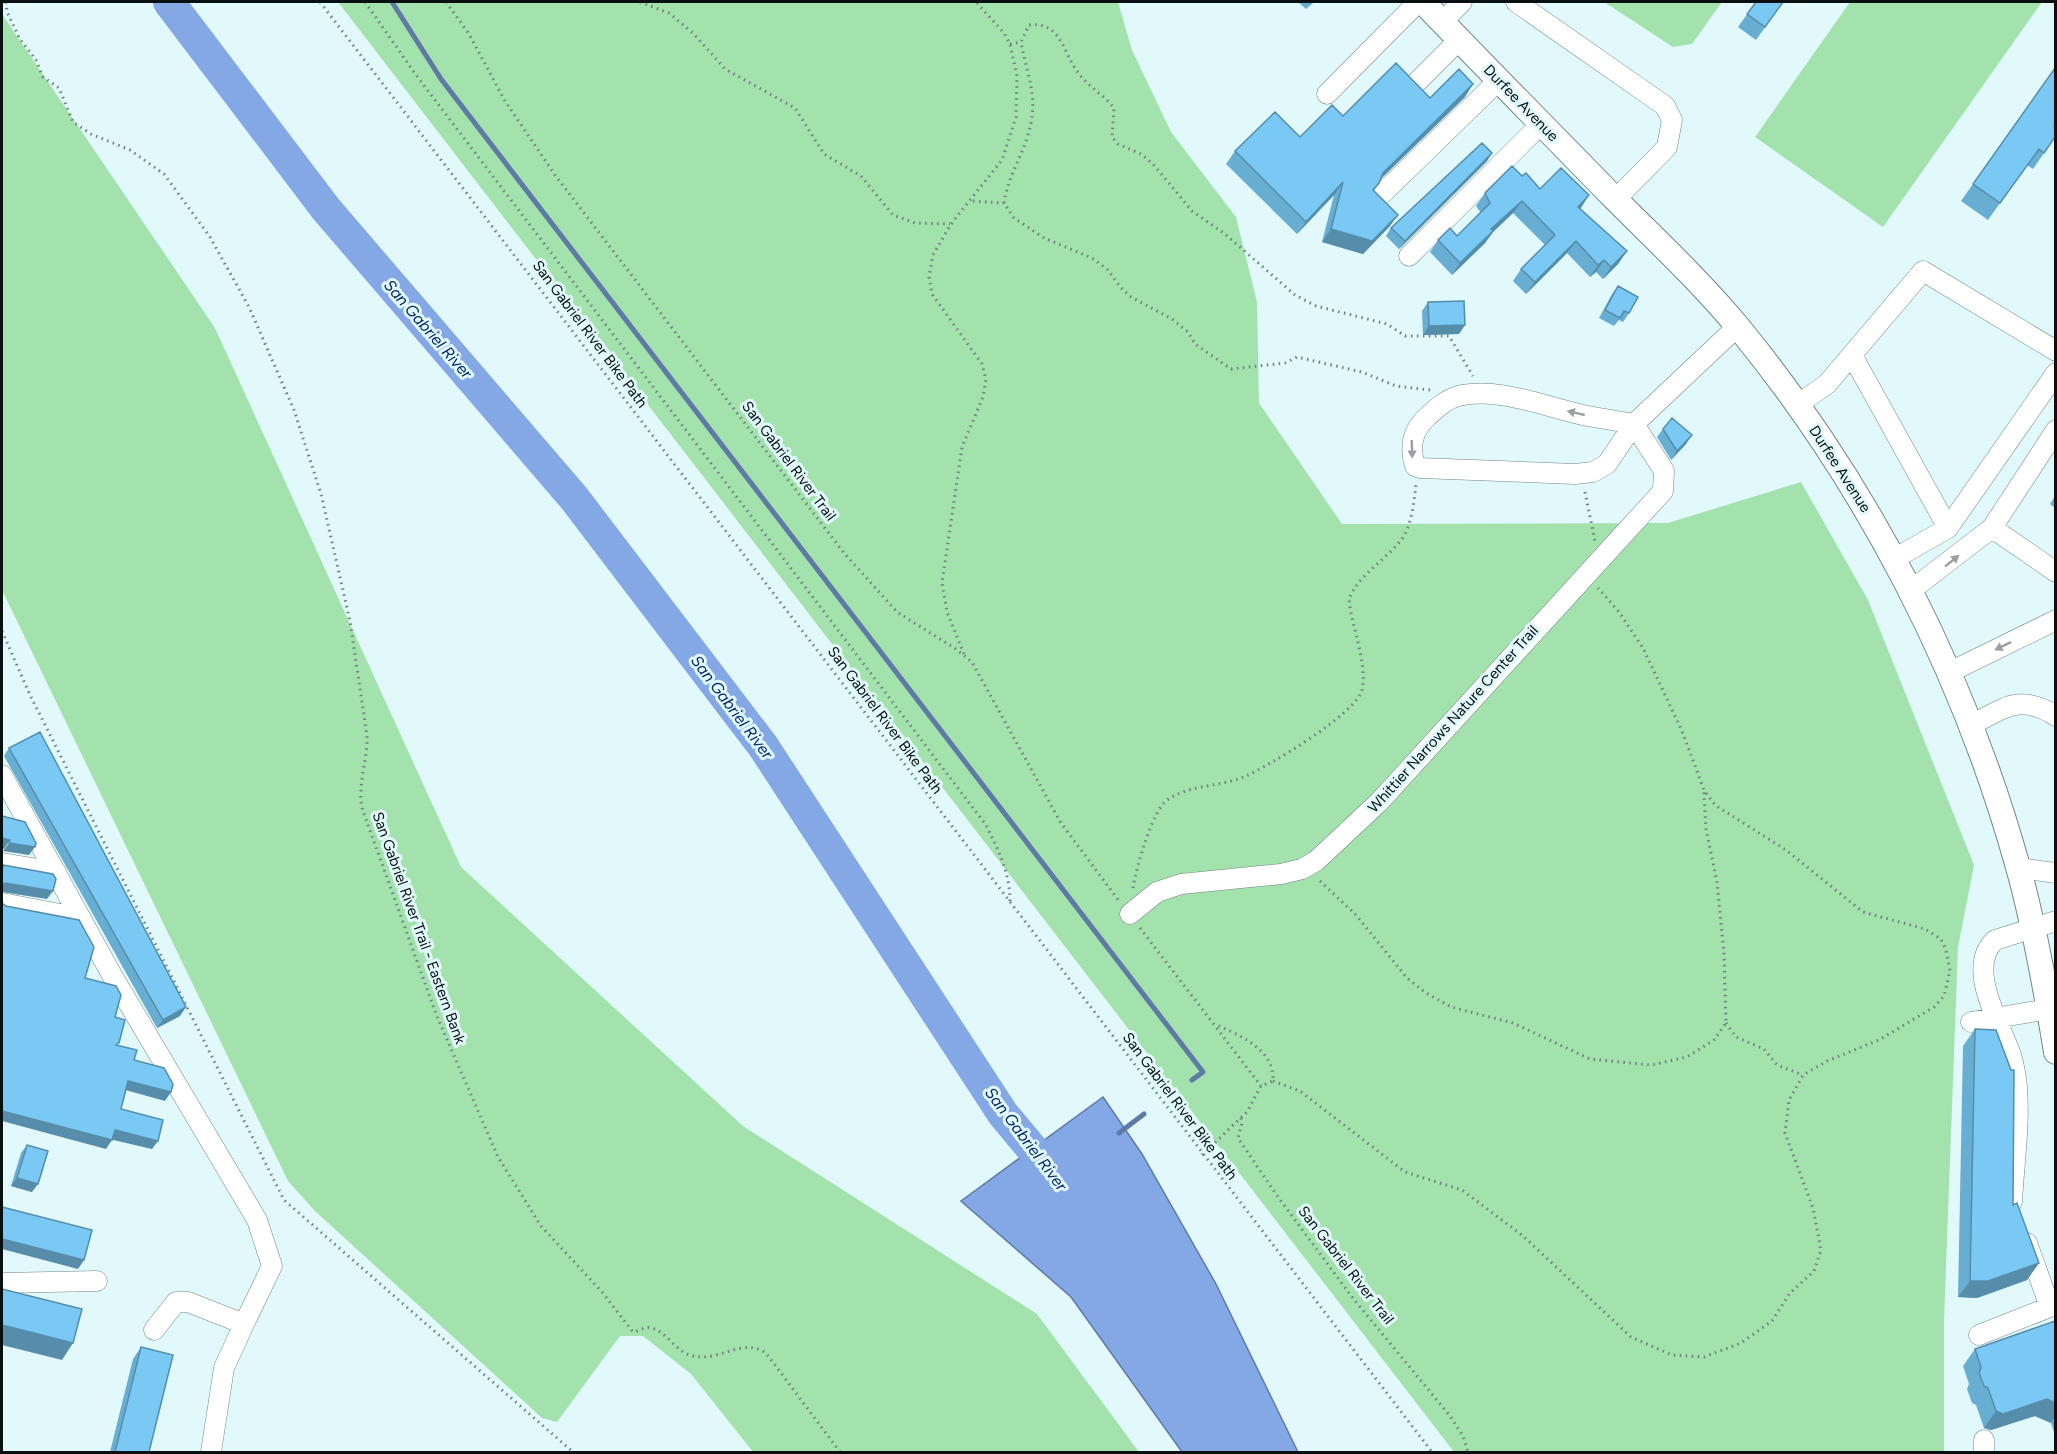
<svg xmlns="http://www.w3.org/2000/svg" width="2057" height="1454" font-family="Figtree,sans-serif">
<rect width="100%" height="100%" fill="#e2f9fc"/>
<path fill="#a3e2ad" d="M338,2H1118L1132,50L1171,132L1236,217L1257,302L1259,403L1342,524L1668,523L1801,482L1868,600L1974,865L1958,947L1944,1321V1452H1454Z
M1604,2H1722L1692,44L1673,47Z
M1850,2H2042L1883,227L1755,137Z
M2,14L215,328L461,867L743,1126L1037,1314L1139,1452H753L691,1374L643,1336H620L557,1422L542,1418L315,1211L288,1181L2,590Z"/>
<path fill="#84a7e5" stroke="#5f7aa5" stroke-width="1.5" d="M1103,1097L1142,1154L1216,1284L1298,1452H1182L1071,1297L961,1201Z"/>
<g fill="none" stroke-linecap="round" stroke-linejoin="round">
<path stroke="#5f7aa5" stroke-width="5" d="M392,2L441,79L1203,1072L1192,1080
M1119,1133L1144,1114"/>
<path stroke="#84a7e5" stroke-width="32" d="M169,2L326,209L574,498L763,746L1003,1114L1059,1181"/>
<g stroke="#718688" stroke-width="21">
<path id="minor" d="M1516,2L1665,106L1672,120L1667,147L1616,199
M1442,22L1462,2
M1414,85L1460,39
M1327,94L1418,2
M1382,194L1498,81
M1409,256L1541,124
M1852,355L1948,528
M1797,405L1827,384L1923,271L2056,351
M1992,528L2056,572
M1894,559L1948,528L2056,373
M1910,591L1992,528L2056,430
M1950,672L2056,620
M1971,725C2005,708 2019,693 2056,716
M2,775L113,977L257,1220L272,1266L244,1324
M2,863L56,872
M2019,868L2056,873
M2,903L81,918
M1130,914L1157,892L1181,884L1281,874L1302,869L1316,861L1379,802L1663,491L1664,471L1634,424C1619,421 1603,419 1588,416C1548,408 1499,386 1458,396C1445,400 1437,408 1427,417C1412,431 1409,446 1415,466L1420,468L1575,474L1593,472L1607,464L1634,424L1738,326
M1971,1022L2049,1009
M2012,1202C2014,1164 2020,1124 2017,1087C2016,1077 2014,1065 2011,1055C2001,1025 1965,968 1995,940L2056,921
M2,1283L97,1281
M154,1330L176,1302H188L244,1324L224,1368L211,1452
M1979,1335L2050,1307L2027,1243
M1984,1452V1440"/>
</g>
<g stroke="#718688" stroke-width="26">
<path id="major" d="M1423,2C1485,67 1549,131 1612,196C1655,239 1700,281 1739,328C1868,486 1963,670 2018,867C2035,928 2046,990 2056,1052"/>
</g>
<path stroke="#6f7e80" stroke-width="3" stroke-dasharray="1.5 4.5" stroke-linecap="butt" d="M6,2L7,12L20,39L36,60L43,77L59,88L73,122L91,134L130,150L164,174L210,237L249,307L294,410L321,494L350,621L367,736C368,760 356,788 363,811L436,1014L498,1157L541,1226L602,1292L633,1332C640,1331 645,1326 651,1328C667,1331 676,1353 693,1356C720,1362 742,1337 766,1353L840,1452
M320,2L1432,1452
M365,2L416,75L986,825C998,849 1010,873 1010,901
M446,2L469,34L505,101L555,175L844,553L897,612L956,649L972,662L1061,823L1119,901
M640,2L669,13L693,33L725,69L795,108L824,154L861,176L893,215L915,223L950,224
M1010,44L1021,42
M973,201L1004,203
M1430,390L1396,386L1362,372L1297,357L1285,363L1231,369L1195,344L1188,332L1172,319L1131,297L1121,288L1108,270L1092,258L1044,238L1014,218L1004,203C1007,180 1020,160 1027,138C1040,98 1028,80 1021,42L1029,25C1062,21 1063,54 1079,74C1089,87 1104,95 1114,108L1112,137L1118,144L1141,154L1153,164L1192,211L1225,234L1295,295L1316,306L1387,324L1405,336H1449L1473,376
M1585,492L1595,541
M2,631L30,695L284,1200L573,1452
M964,654L947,612L942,583L962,447L983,397L986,380L982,364L932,294L929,277L933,255L951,224L1002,160L1016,117L1017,76L1010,44L1004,33L976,2
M1320,881L1356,915L1407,978L1426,993L1451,1007L1513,1023L1590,1059L1651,1065L1687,1057L1714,1040L1726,1023L1724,954L1717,882L1706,829L1704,792
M1133,888C1136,869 1152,811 1167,800C1190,784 1222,787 1246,776C1270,765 1356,714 1362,690C1368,665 1351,625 1349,599C1359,574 1386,560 1402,539C1412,524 1414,502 1416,484
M1140,928L1261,1086
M1726,1023L1736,1037L1764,1049L1777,1065L1803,1075
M1273,1081L1300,1091L1405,1172L1462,1190L1522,1235L1631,1337L1672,1355L1704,1357L1741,1343L1772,1321L1790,1293L1814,1271L1821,1250L1813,1208L1785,1133L1789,1100L1803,1075L1827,1061L1879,1040L1934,1007L1944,996L1950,971L1946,950L1941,939L1925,929L1863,912L1786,850L1715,805L1704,790L1682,731L1643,648L1619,612L1598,588
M1241,1118L1242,1123L1238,1138L1278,1197L1352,1297L1450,1416L1463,1436L1468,1452
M1202,1155L1247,1112L1261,1086L1273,1081C1275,1050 1241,1036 1217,1025"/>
<use href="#minor" stroke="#fff" stroke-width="20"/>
<use href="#major" stroke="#fff" stroke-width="24"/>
</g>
<path fill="#68add2" d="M1298,2H1314L1306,9Z
M1756,2H1783L1756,40L1738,27Z
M2055,68L2054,126L2055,137L2033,169L2027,165L1988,220L1961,201Z
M1465,97L1381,179L1374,191L1398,215L1389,227L1363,254L1322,242L1334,195L1297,234L1226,164L1235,151L1300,137L1430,98Z
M1492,153L1487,161L1399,249L1386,236L1391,228Z
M1522,176L1540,189L1580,208L1627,251L1618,264L1603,279L1596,272L1590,277L1567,253L1526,294L1513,281L1521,269L1545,245L1513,213L1493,232L1485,243L1452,275L1430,252L1438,240L1457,236L1481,213L1476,206L1485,193Z
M1618,286L1629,313L1623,322L1619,320L1614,326L1599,318L1612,294Z
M1428,302L1459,334L1423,335L1422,311Z
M1663,429L1686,444L1671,460L1657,437Z
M2055,496V508L2050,504Z
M9,748L180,1016L157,1028L4,756Z
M1975,1029L2013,1205L2039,1263L2027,1280L1977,1298L1958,1297L1963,1046Z
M27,1145L32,1192L11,1186L21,1153Z
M2055,1321V1435L2051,1423L2035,1416L1991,1430L1984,1428L1976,1405L1972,1403L1967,1389L1969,1384L1963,1366L1975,1349Z
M141,1347L149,1452H110L133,1359Z"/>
<path fill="#558dab" d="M1473,84L1465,97L1374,185L1383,173Z
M1492,153L1487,161L1399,249L1405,241Z
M1343,182L1334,195L1297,234L1306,222Z
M1589,195L1581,208L1570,219L1578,207Z
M1522,201L1513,213L1493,232L1485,243L1452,275L1460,263L1491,229Z
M1398,215L1389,227L1363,254L1322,242L1331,229Z
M1576,241L1567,253L1526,294L1535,282Z
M1627,251L1618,264L1603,279L1611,267Z
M1604,260L1596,272L1590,277L1598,265Z
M1465,325L1459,334L1423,335L1429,326Z
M1692,435L1686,444L1671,460L1677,451Z
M2,838L10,840L4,849L2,848Z
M9,843L35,847L29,855L3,851Z
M5,883L53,891L47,899L2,892V885Z
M186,1007L180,1016L157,1028L163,1020Z
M128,1081L171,1092L165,1101L122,1089Z
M2,1111L112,1140L106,1149L2,1121Z
M115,1130L158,1141L152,1149L109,1139Z
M17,1178L38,1184L32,1192L11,1186Z
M2,1239L84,1260L78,1269L2,1249Z
M2039,1263L2027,1280L1977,1298L1958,1297L1970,1281Z
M2,1325L73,1343L62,1360L2,1345Z
M2047,1399L2055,1403V1417L2051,1423L2035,1416L1991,1430L1984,1428L1996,1411Z"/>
<path fill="#79c9f4" stroke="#558dab" stroke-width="1.5" d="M1756,2H1783L1765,27L1747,14Z
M1396,63L1430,98L1459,69L1473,84L1383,173L1379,183L1373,190L1398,215L1372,241L1331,229L1343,182L1306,222L1235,151L1275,112L1300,137L1332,105L1343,116Z
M2055,68V124L2054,126L2055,127V137L2044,153L2039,149L2000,203L1973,184Z
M1482,143L1492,153L1405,241L1391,228Z
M1512,166L1522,176L1526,173L1540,189L1561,168L1589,195L1578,207L1627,251L1611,267L1604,260L1598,265L1576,241L1535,282L1521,269L1555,235L1522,201L1491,229L1493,231L1460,263L1438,240L1450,228L1457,236L1490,203L1485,193Z
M1618,286L1638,297L1629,313L1624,311L1620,318L1605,310Z
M1464,301L1465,325L1429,326L1428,302Z
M1672,418L1692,435L1677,451L1663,429Z
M40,732L186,1007L163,1020L9,748Z
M2,816L25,822L36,843L35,847L9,843L10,840L2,838Z
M3,865L53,874L56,879L53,891L5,883L2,885V872Z
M2,903L6,906L79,920L94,947L85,978L116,986L121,995L115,1017L125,1020L119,1043L116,1045L137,1050L134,1060L164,1068L173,1084L171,1092L128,1081L121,1109L163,1120L158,1141L115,1130L112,1140L2,1111Z
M1975,1029L1996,1030L2011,1070H2014L2013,1205L2017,1203L2039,1263L1988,1281H1970Z
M27,1145L48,1151L38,1184L17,1178Z
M2,1207L92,1230L84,1260L2,1239Z
M2,1289L82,1309L73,1343L2,1325Z
M2055,1321V1403L2047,1399L2003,1414L1996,1411L1988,1388L1984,1386L1979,1373L1981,1367L1975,1349Z
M141,1347L173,1355L149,1452H115Z"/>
<defs><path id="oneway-solid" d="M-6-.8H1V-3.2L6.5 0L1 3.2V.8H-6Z" transform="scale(1.5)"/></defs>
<g fill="#9c9fa0">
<use href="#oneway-solid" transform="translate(1576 413) rotate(-167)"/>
<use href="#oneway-solid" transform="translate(1412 449) rotate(88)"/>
<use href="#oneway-solid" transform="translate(1952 561) rotate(-39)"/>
<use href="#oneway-solid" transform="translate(2003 646) rotate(154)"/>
</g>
<g text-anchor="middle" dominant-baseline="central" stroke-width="6" stroke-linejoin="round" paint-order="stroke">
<g font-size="15" fill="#081011" stroke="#e2f9fc">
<text transform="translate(1521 103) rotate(46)">Durfee Avenue</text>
<text transform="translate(590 334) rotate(53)">San Gabriel River Bike Path</text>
<text transform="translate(789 461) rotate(53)">San Gabriel River Trail</text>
<text transform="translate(1840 469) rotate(57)">Durfee Avenue</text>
<text transform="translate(1453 719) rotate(-48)">Whittier Narrows Nature Center Trail</text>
<text transform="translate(885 720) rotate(53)">San Gabriel River Bike Path</text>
<text transform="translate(419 928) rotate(70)">San Gabriel River Trail - Eastern Bank</text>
<text transform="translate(1180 1106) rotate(53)">San Gabriel River Bike Path</text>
<text transform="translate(1346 1265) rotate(52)">San Gabriel River Trail</text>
</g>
<g font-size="16" font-style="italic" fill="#02266d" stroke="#e2f9fc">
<text transform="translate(428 329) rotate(49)">San Gabriel River</text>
<text transform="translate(732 707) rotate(53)">San Gabriel River</text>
<text transform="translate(1026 1139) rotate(53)">San Gabriel River</text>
</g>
</g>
<rect width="2057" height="1454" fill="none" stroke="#081011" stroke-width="6"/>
</svg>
